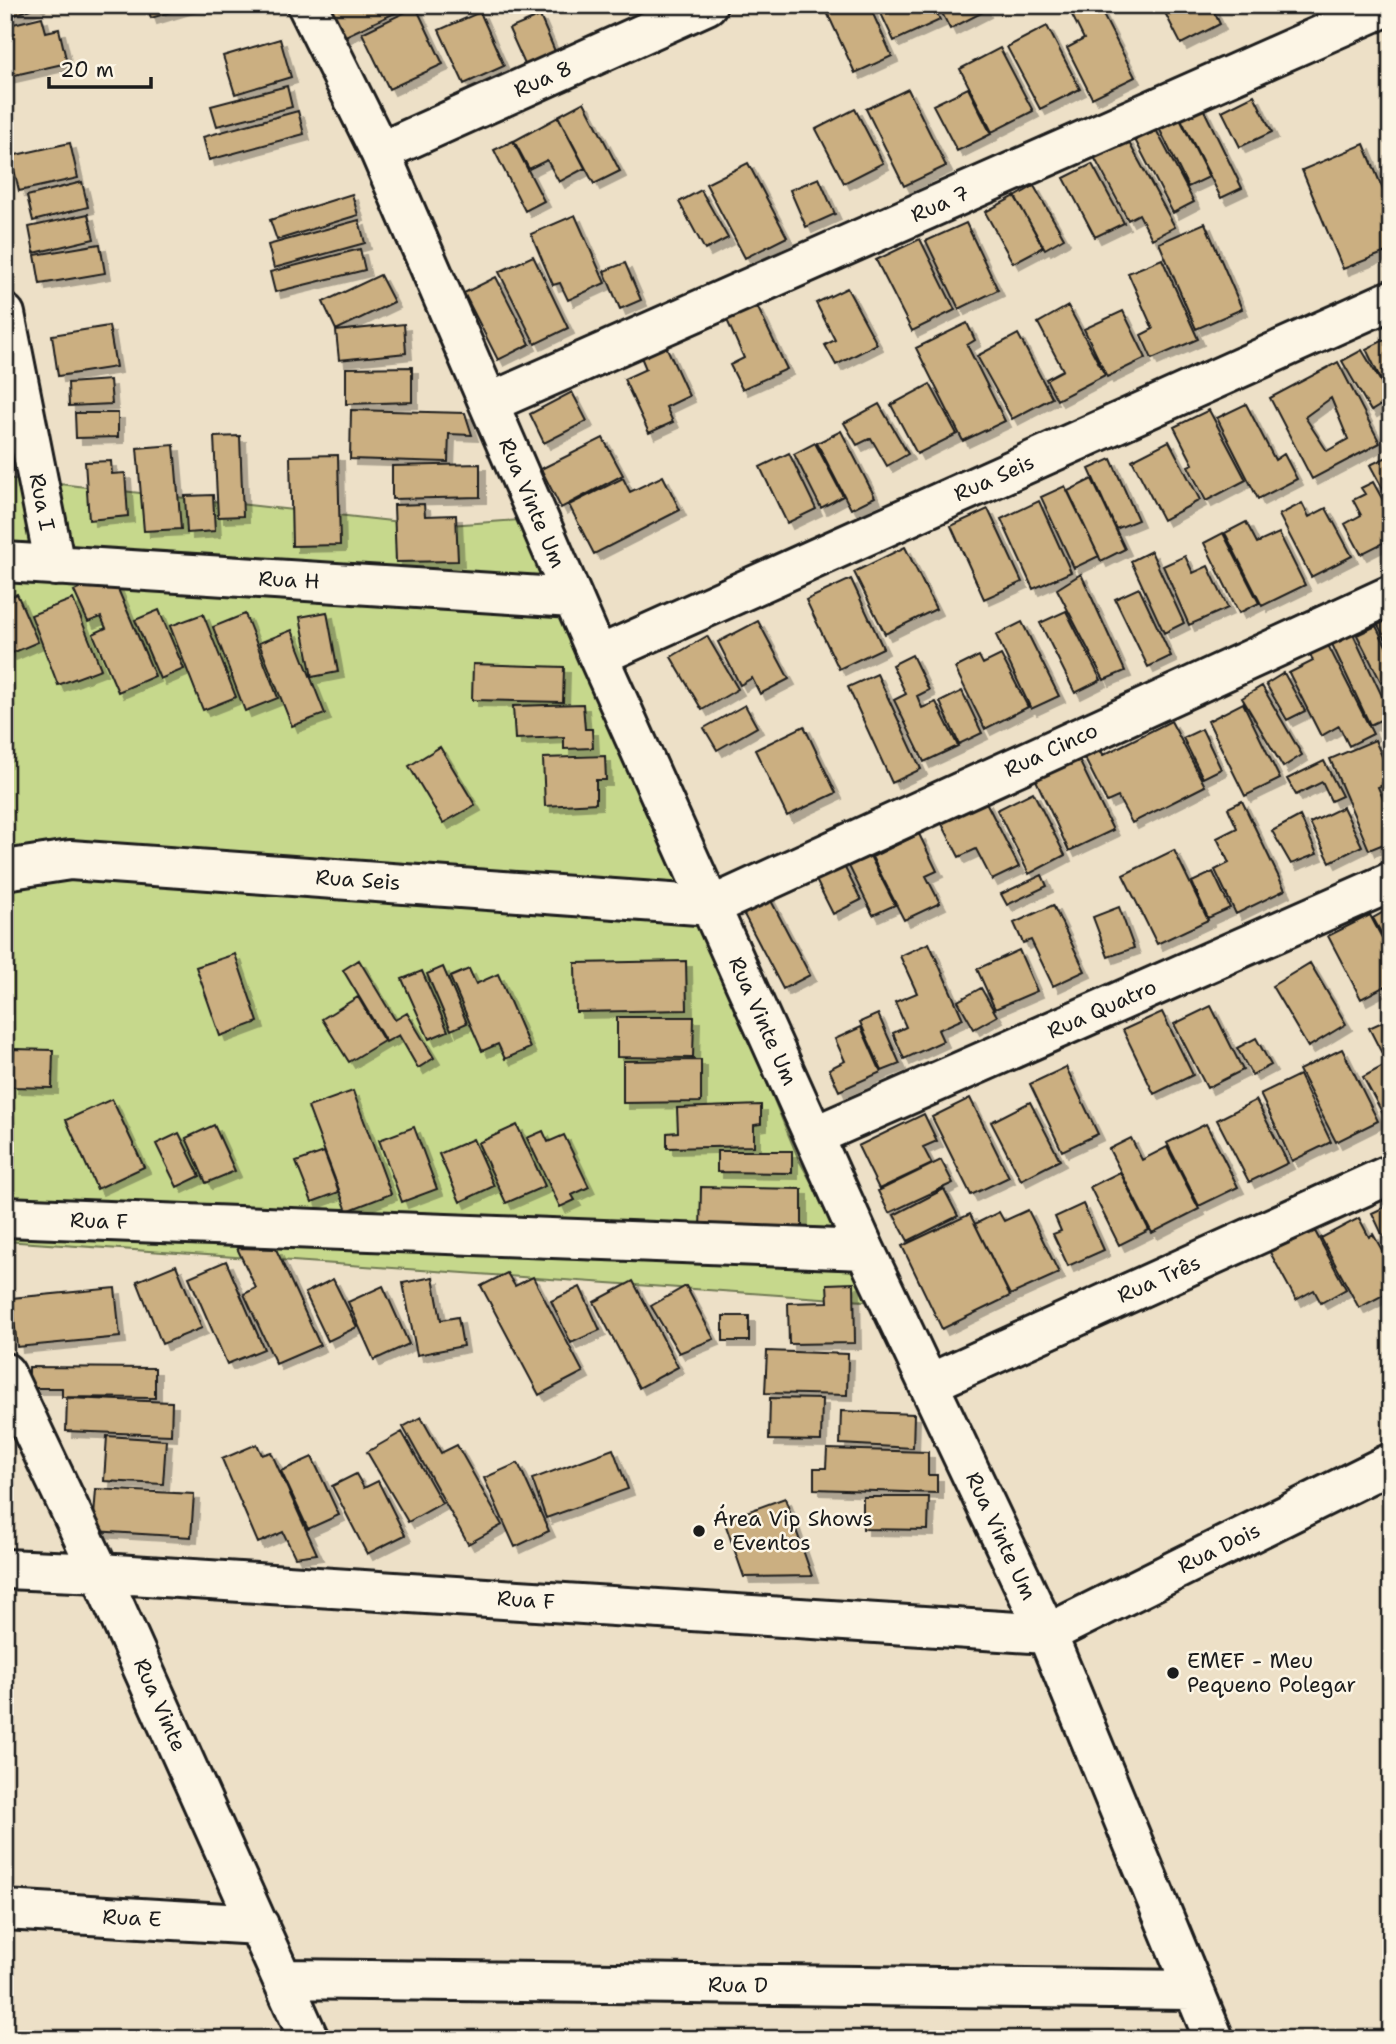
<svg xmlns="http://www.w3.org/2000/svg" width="1396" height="2044" font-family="'Shantell Sans',sans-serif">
<defs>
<filter id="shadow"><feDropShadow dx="6" dy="6" stdDeviation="0" flood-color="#0004"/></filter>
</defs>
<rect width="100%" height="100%" fill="#ede0c7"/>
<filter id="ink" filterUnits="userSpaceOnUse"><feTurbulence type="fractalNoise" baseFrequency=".0143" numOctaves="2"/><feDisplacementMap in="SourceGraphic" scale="14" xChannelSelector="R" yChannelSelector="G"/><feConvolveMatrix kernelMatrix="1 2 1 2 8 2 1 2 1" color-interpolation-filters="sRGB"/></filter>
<g filter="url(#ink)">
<path fill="#c6d88c" stroke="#717a54" stroke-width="2" d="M5,478L436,526L533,519L799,1160L879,1302L5,1241Z"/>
<path fill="#cbaf81" stroke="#1c1c1c" stroke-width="2" fill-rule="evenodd" filter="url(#shadow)" d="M5,5H40L5,19Z
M147,5H194L151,18Z
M329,5H412L339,39L324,8Z
M831,5H869L892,56L855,73L825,8Z
M877,5H933L940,20L894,41Z
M938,5H982L985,11L950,29Z
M1067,5H1098L1135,77L1092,98L1067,48L1084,39Z
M1161,5H1211L1220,24L1181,44Z
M416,7L443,64L389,89L362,33Z
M480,12L504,66L464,84L439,30Z
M540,16L557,56L527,69L509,29Z
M42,17L46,32L59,29L67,63L6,77L5,26Z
M1047,26L1080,89L1040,109L1007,47Z
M280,39L291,77L235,94L223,56Z
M1000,48L1033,111L992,132L960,69Z
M287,86L292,107L217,126L211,106Z
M968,88L991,134L957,151L933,105Z
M908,89L946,166L904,186L866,109Z
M1254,95L1272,132L1240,147L1222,111Z
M584,102L620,171L594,184L558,116Z
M1201,104L1242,188L1221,198L1179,115Z
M855,109L883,163L844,183L816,129Z
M298,111L304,134L209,160L203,137Z
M1177,113L1209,177L1188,187L1157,124Z
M558,117L585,168L559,182L547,160L529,169L514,141Z
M1153,124L1194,202L1173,213L1132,134Z
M1127,139L1175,227L1152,239L1139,214L1128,220L1094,157Z
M513,141L544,201L525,211L494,150Z
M70,143L78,178L19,191L11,156Z
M1364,144L1391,209V250L1343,269L1302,170Z
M748,163L787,237L745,258L706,184Z
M1092,164L1124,223L1095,237L1064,178Z
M819,178L835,214L806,227L790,190Z
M82,182L88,207L33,221L27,196Z
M1034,186L1064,238L1045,249L1015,197Z
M701,190L728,238L705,250L679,202Z
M352,194L358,215L277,240L270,220Z
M1015,196L1043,247L1013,263L985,212Z
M88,214L94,239L34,253L29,227Z
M575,215L605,283L568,300L560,283L553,285L531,234Z
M359,220L365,243L274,268L268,245Z
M966,223L998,290L959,309L926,241Z
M1205,223L1242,309L1196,329L1159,243Z
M920,239L955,310L912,331L876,260Z
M100,244L105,273L40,284L35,255Z
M360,249L365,270L275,292L270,272Z
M533,256L568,328L535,344L499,272Z
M1162,259L1198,339L1152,359L1141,335L1153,329L1128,273Z
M625,263L641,300L620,309L604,271Z
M380,275L394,302L336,330L323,302Z
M496,277L530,344L498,360L464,293Z
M847,288L877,344L836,365L825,345L835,340L816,303Z
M757,306L787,369L742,389L730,365L744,358L727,320Z
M1068,306L1105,375L1057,400L1046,379L1063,370L1038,323Z
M1123,311L1146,358L1107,377L1084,329Z
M967,323L975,340L967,345L1005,421L963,441L916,348Z
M404,324L406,353L339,360L336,331Z
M109,326L116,367L58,376L52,335Z
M1018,334L1052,398L1012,419L977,356Z
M1386,339L1391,349V388L1386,390L1366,349Z
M666,346L689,396L666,407L673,422L649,433L624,379L646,369L641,357Z
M1362,350L1391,399L1371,411L1342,361Z
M1338,362L1380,443L1312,479L1270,398ZM1331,398L1348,439L1327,451L1305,417Z
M412,367V402L346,404V368Z
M110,380L112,404L69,406L68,383Z
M930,384L957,434L917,454L891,405Z
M572,392L587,421L544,443L530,414Z
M879,404L908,454L887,466L871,438L857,445L844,423Z
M1246,404L1275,460L1284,454L1297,479L1258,499L1217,418Z
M351,410L465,413L472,435L449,434L448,462L350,459Z
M1209,410L1246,480L1206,501L1188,466L1193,464L1174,427Z
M75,413H118V437L76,438Z
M841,431L875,497L851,509L817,443Z
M240,436L243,516L218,517L214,437Z
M603,438L623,475L561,508L541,469Z
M1169,441L1200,500L1163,520L1132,460Z
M815,443L843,496L821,508L794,454Z
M174,445L181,529L144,531L137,448Z
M789,453L816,509L787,523L760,467Z
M338,455L340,545L292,546L290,456Z
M1391,455V504L1370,465Z
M1111,459L1138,520L1116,529L1089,469Z
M111,461L112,474L125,473L128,516L89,520L85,462Z
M480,464V497L392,499V466Z
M663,476L680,510L594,554L569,505L623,478L630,492Z
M1092,479L1125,549L1101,561L1068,491Z
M1373,482L1391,515V539L1361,554L1345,524L1361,515L1353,500L1365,494L1361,488Z
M1065,486L1099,556L1074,568L1041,497Z
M213,495L215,531L187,533L185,496Z
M1039,501L1071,572L1033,589L1001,519Z
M1302,503L1309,517L1326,508L1352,556L1311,577L1279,515Z
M424,504L425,516L456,515L458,561L396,562L394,505Z
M988,509L1022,582L984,599L951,526Z
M1246,522L1257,543L1279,533L1305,585L1262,606L1225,533Z
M1223,533L1259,603L1239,613L1204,543Z
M905,547L936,609L885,634L854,572Z
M1151,551L1184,623L1164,633L1131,561Z
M1185,556L1193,573L1208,566L1228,608L1189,625L1163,566Z
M1081,574L1125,671L1104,680L1057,589Z
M112,575L155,676L118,692L93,634L106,628L101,617L88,622L74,591Z
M851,579L883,648L839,669L806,600Z
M1139,588L1171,656L1148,667L1115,599Z
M17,594L38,642L10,654L5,642V599Z
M73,599L101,669L58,685L31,615Z
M159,610L184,669L160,679L135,620Z
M1066,611L1101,680L1075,693L1040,623Z
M327,612L338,672L312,677L300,617Z
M203,614L236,697L203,710L170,626Z
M245,614L278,698L245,711L213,627Z
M1391,618V649L1378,625Z
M758,621L789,679L760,694L752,678L740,685L718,642Z
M1022,622L1059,696L1031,709L996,635Z
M1376,626L1391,656V677L1381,682L1357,635Z
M292,630L325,714L292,726L259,643Z
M1351,630L1391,715L1370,725L1330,640Z
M707,636L738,689L702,710L671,657Z
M1328,645L1373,734L1349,746L1339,726L1321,736L1289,673L1313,661L1310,654Z
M912,655L929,690L917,696L922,708L936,702L958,746L924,762L894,700L906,694L892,665Z
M1001,655L1028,707L985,729L955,668L979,656L983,664Z
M473,664L564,667L563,702L472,700Z
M1284,673L1305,711L1287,720L1266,684Z
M877,674L921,769L892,783L848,687Z
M1262,686L1302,755L1283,767L1242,698Z
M962,691L982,733L959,744L940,702Z
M1243,703L1280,779L1245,796L1208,721Z
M583,704L585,729H592L593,748L564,749V737L515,739L513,706Z
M745,705L757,727L717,750L704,728Z
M1171,721L1205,786L1132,823L1118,797L1107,802L1084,757L1101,749L1103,755Z
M804,726L836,793L787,816L755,750Z
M1202,729L1221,769L1203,778L1183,738Z
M1375,740L1391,777V782L1378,787L1391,817V841L1369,850L1330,759Z
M440,747L475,805L443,823L409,766Z
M605,756L606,780H596V803L545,806L543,758Z
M1078,758L1113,830L1069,851L1035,778Z
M1324,761L1342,796L1331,801L1322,782L1296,795L1287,779Z
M1033,792L1065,855L1029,874L997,810Z
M985,800L1019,867L992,880L976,849L959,857L941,822Z
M1242,801L1285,890L1236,914L1215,870L1229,863L1217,838L1237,828L1228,808Z
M1343,807L1362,846L1330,862L1310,823Z
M1300,816L1317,854L1291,864L1272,831Z
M919,834L937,871L926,876L940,903L904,920L872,857Z
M864,844L895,905L873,915L843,854Z
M1174,850L1208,920L1157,944L1123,875Z
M840,858L861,900L833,914L812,872Z
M1213,872L1230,908L1208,918L1192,882Z
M1042,875L1047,886L1007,905L1001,894Z
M767,893L810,975L783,989L740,907Z
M1053,905L1085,971L1053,986L1031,940L1023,943L1014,923Z
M1119,907L1134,948L1108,957L1093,917Z
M1391,908V950L1373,918Z
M1370,915L1391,955V997L1385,986L1361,999L1328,936Z
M929,943L963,1019L938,1030L943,1041L904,1059L893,1033L906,1027L895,1002L917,993L900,956Z
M1019,950L1037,991L995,1009L977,969Z
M235,954L258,1022L220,1036L196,967Z
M359,960L395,1020L407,1013L434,1058L418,1068L399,1035L386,1042L343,970Z
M686,961L687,1010L576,1012L575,963Z
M1310,963L1346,1024L1308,1047L1272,986Z
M443,967L467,1023L451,1030L427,974Z
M469,969L476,984L498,974L530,1048L505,1059L498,1044L482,1051L450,977Z
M422,971L448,1031L429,1039L402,979Z
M981,988L997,1016L974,1029L958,1001Z
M358,997L384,1041L349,1062L322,1019Z
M1211,1006L1243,1070L1207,1088L1174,1024Z
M1162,1012L1193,1075L1154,1094L1123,1030Z
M878,1014L900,1064L882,1071L860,1022Z
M617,1017H694L693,1058L617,1057Z
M1391,1018V1071L1369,1028Z
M861,1027L881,1072L839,1091L829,1069L845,1061L835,1039Z
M1256,1038L1271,1065L1252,1075L1237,1048Z
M14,1049L53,1050L52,1088L12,1087Z
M1342,1049L1378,1121L1336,1142L1299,1070Z
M701,1060V1102L623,1103V1061Z
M1385,1065L1391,1076V1110L1383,1114L1363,1077Z
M1066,1067L1098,1134L1062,1151L1030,1084Z
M1299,1075L1331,1142L1292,1161L1260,1094Z
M353,1091L391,1194L347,1211L308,1107Z
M970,1098L1009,1177L971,1195L932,1117Z
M112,1099L144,1167L97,1189L66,1120Z
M1256,1100L1288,1163L1249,1182L1217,1120Z
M1030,1102L1060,1160L1021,1180L991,1122Z
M761,1105V1124L754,1125V1146L667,1148V1133L678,1132L677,1108Z
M924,1114L937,1141L923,1147L932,1164L879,1189L858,1146Z
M1206,1124L1238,1187L1199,1206L1167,1143Z
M214,1125L235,1171L206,1183L186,1138Z
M517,1125L545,1186L506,1203L478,1143Z
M414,1127L437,1189L402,1202L379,1140Z
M543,1131L548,1142L564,1135L589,1187L572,1195L575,1200L560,1207L527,1138Z
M179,1133L200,1176L177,1187L156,1144Z
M1131,1138L1142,1160L1167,1147L1199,1209L1152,1233L1109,1149Z
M473,1139L494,1186L460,1202L439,1154Z
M717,1151H792V1173L717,1172Z
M324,1152L339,1192L312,1202L296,1162Z
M941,1160L953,1183L889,1213L878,1191Z
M1120,1172L1149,1230L1119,1245L1090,1187Z
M701,1187L802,1189V1234L700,1232Z
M944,1189L958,1216L908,1241L894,1215Z
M1083,1204L1104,1250L1068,1266L1053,1234L1061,1231L1055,1217Z
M1391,1204V1253L1372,1213Z
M1028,1210L1059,1273L1010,1295L975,1224L999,1212L1004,1221Z
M970,1214L1010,1296L942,1329L902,1246Z
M1359,1218L1369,1237L1373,1234L1391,1266V1291L1359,1308L1321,1238Z
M1310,1222L1346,1289L1321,1303L1314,1290L1296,1300L1266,1245Z
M237,1248L276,1249L320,1345L276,1364L244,1294L256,1288Z
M226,1261L264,1349L227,1364L189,1277Z
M176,1265L202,1328L162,1344L137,1281Z
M507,1273L515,1286L533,1277L583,1372L539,1395L481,1286Z
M433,1277L441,1320L458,1317L463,1346L417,1355L403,1283Z
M333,1279L357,1327L328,1341L305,1293Z
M633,1281L678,1367L639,1388L594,1302Z
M854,1283L855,1343L789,1344L788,1303L828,1302L827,1284Z
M383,1286L409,1344L374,1360L348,1302Z
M686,1286L714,1339L679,1353L651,1306Z
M580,1287L600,1330L571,1343L551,1301Z
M115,1288L120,1337L17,1347L12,1298Z
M723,1316H749V1341H723Z
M767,1351L848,1354L847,1395L765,1393Z
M29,1367L155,1368V1398L62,1397V1388H29Z
M67,1398L172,1402L171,1435L66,1431Z
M770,1398L822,1399L821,1441L769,1440Z
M841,1411L914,1414L913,1448L840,1444Z
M421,1417L441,1453L457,1445L502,1525L468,1544L403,1427Z
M402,1432L442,1503L408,1522L367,1452Z
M107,1436L166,1440L163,1484L104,1481Z
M257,1444L262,1455L271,1452L317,1554L295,1557L283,1532L258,1543L222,1459Z
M613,1449L628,1489L546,1518L532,1479Z
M827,1449L928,1452V1475H937V1493L814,1489V1468H826Z
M312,1457L339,1515L308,1529L281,1471Z
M518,1463L549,1531L515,1547L484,1478Z
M356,1474L364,1488L378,1481L405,1535L367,1554L332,1486Z
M96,1489L194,1494L191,1537L93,1531Z
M863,1497H929L928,1530L863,1529Z
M785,1498L812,1576L744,1577L724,1520Z"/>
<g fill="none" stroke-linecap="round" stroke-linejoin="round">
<g stroke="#1c1c1c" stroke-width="44">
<path id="minor" d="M307,5L380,152L598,656L865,1250L1047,1634L1214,2039
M380,152L707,5
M5,314L55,566
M489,403L1390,5
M5,562L573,598
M598,656L1391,300
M5,870L70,860L712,906L1391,595
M814,1136L1391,882
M5,1217L865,1250
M5,1373L100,1573L309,2039
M928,1384L1391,1174
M5,1569L100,1573L1047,1634L1391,1463
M5,1910L259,1925
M283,1979L1192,1990"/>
</g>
<use href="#minor" stroke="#fcf5e5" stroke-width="38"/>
</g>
</g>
<g fill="#1c1c1c" stroke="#fcf5e5" stroke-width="2.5">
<circle cx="699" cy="1531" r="7"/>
<circle cx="1173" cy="1673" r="7"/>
</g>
<g text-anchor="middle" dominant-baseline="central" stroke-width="5" stroke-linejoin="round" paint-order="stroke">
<g font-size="21" fill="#1c1c1c" stroke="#fcf5e5">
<text transform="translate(543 79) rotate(-24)">Rua 8</text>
<text transform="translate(940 204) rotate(-24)">Rua 7</text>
<text transform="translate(994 478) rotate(-24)">Rua Seis</text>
<text transform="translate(42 502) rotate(79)">Rua I</text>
<text transform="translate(532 503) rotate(67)">Rua Vinte Um</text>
<text transform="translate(289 580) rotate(3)">Rua H</text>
<text transform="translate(1051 750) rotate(-25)">Rua Cinco</text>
<text transform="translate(358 880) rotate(4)">Rua Seis</text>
<text transform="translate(1102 1009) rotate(-24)">Rua Quatro</text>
<text transform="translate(763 1021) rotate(66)">Rua Vinte Um</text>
<text transform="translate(99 1221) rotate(2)">Rua F</text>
<text transform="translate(1159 1279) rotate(-24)">Rua Três</text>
<text transform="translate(1001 1536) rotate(65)">Rua Vinte Um</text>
<text transform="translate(1219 1548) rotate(-26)">Rua Dois</text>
<text transform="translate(526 1600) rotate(4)">Rua F</text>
<text transform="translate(160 1705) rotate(66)">Rua Vinte</text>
<text transform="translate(132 1918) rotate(3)">Rua E</text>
<text transform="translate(738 1985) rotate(1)">Rua D</text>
</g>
<g font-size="21" fill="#1c1c1c" stroke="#fcf5e5" text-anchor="start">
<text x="713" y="1519">Área Vip Shows<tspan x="713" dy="24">e Eventos</tspan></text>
<text x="1187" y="1661">EMEF - Meu<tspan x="1187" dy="24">Pequeno Polegar</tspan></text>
</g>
</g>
<rect width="1396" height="2044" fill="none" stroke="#fcf5e5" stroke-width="28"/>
<rect x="14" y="14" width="1368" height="2016" fill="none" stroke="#1c1c1c" stroke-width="2.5" filter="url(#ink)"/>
<path d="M49 77v10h102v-10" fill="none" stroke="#1c1c1c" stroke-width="3.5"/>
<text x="60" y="77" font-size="21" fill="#1c1c1c" stroke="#fcf5e5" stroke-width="5" paint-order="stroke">20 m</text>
</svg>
